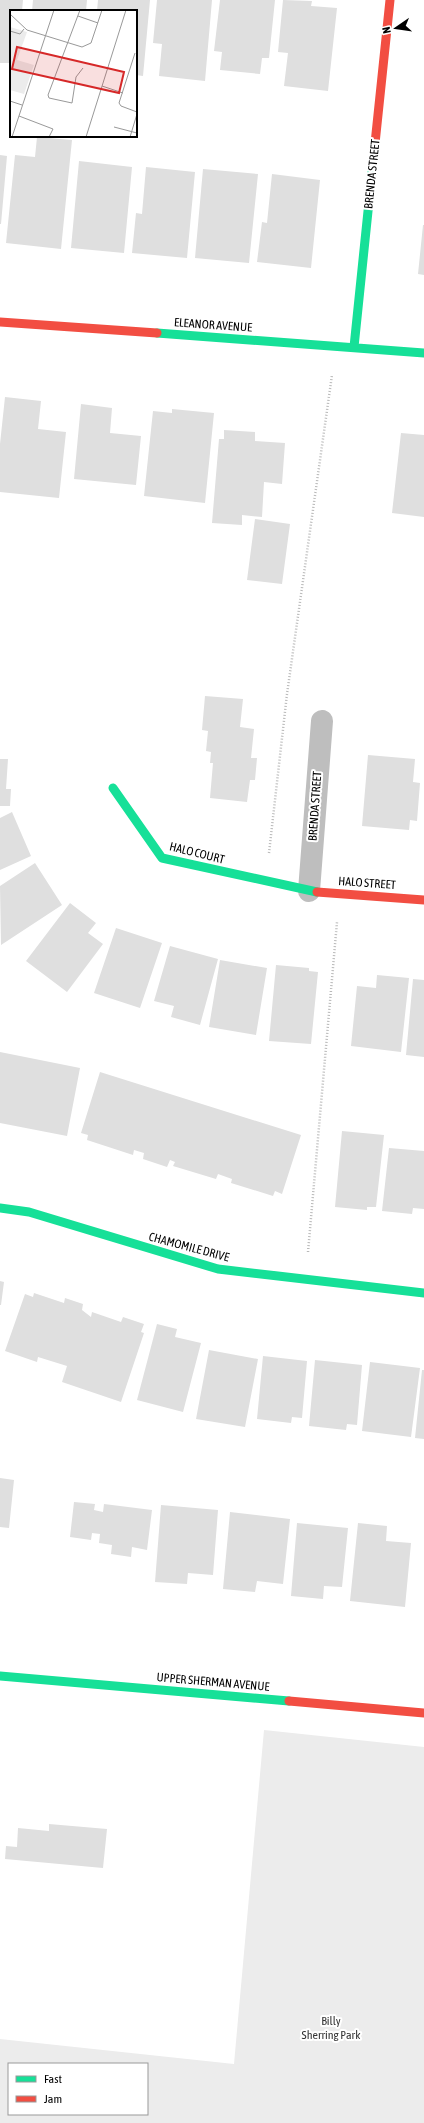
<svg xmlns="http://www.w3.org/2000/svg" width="424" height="2123" font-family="'Asap Condensed',sans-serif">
<rect width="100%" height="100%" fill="#fff"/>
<path fill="#ececec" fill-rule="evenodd" d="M264,1730L424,1747V2123H0V2039L234,2064ZM9,2064H147V2114H9Z"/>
<path fill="#dfdfdf" d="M0,0H23L22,11H11V63H0Z
M33,0H87L86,11H32Z
M98,0H150L143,76L136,75V11H97Z
M157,0H212L205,81L159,76L162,44L153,43Z
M220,0H275L269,58H262L260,74L220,70L222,52L214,51Z
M283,0L312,1L311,6L337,8L328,91L284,86L288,53L278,52Z
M37,137L72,140L61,249L6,243L15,155L35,157Z
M0,155L7,156L1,224H0Z
M79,161L132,167L124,253L71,248Z
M146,167L195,172L187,258L132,253L136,213L142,214Z
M203,169L258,174L249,263L195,258Z
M272,174L320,180L311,268L257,262L262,222L267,223Z
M423,225H424V275L418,274Z
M5,397L41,401L38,429L66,432L59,498L0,492V444Z
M81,404L112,408L110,433L141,436L136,485L74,479Z
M172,409L214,413L205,503L144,496L153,411L172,413Z
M224,430L255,432V441L285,443L282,484L264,482L262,517L242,515V525L212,523L219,439H224Z
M401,433L424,435V517L392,513Z
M255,519L290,524L282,584L247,580Z
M205,696L243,699L240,727L254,729L251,758H257L255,780H250L247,802L210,798L213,763H210L211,752L206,751L208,731L202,730Z
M368,755L415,759L413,782L420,783L417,821L410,820L409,830L362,826Z
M0,759H8L6,789H11L10,806H0Z
M12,812L31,856L0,870V818Z
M35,863L62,905L1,945L0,886Z
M70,903L96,923L88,933L103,944L67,992L26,961Z
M116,928L162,943L140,1008L94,993Z
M170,946L218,959L200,1025L171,1017L174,1006L154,1001Z
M220,960L267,968L256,1035L209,1027Z
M276,965L309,968V971L318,972L311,1044L269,1041Z
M377,975L409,978L401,1052L351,1046L357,986L376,988Z
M413,979L424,980V1057L406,1055Z
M0,1052L80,1068L67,1136L0,1123Z
M100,1072L301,1135L282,1194L275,1191L273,1196L231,1183L232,1179L218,1174L216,1179L173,1166L175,1162L170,1160L167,1167L143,1159L144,1153L134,1150L133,1155L87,1140L88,1135L81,1133Z
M342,1131L384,1135L376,1207H367V1210L335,1207Z
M389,1148L424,1151V1209L413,1208L412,1214L382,1211Z
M0,1281L4,1282L1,1305H0Z
M34,1293L64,1303L65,1298L83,1304L82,1310L91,1317L92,1312L121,1322L123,1317L144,1324L141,1332L144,1333L121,1402L62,1382L67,1366L38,1357L37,1362L5,1351L25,1294L33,1297Z
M157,1324L177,1329L175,1337L201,1343L183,1412L137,1400Z
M209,1350L258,1359L245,1427L196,1419Z
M263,1356L307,1361L302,1418L292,1417L291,1423L257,1419Z
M315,1360L362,1365L357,1425L347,1424L346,1430L309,1426Z
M370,1362L420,1368L411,1437L362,1431Z
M422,1370H424V1439L415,1438Z
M0,1478L14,1480L9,1528L0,1527Z
M74,1502L95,1504L94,1510L103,1512L104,1504L152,1510L147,1550L132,1547L131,1557L111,1554L112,1545L99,1543L100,1534L92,1533L91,1540L70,1537Z
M161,1505L218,1510L213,1575L188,1573L187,1584L155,1582Z
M230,1512L290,1519L283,1584L257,1581L255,1592L223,1589Z
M297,1523L348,1528L342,1587L324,1586L323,1599L291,1596Z
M358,1523L387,1526L386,1541L411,1543L405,1607L350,1601Z
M49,1824L107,1829L103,1868L5,1859L6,1846L17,1847L18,1828L49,1831Z"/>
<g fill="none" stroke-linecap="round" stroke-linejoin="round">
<path stroke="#b9b9b9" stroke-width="2.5" stroke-dasharray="1 2" stroke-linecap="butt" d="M269,853L287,694L332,375
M308,1252L337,922"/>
<path stroke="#bebebe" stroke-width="22" d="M309,891L322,721"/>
<path stroke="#16e098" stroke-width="9" d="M157,333L424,353
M354,347L374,153
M113,788L162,858L317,892
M0,1208L29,1212L218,1269L424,1293
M0,1676L289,1701"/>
<path stroke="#f24e42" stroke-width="9" d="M374,153L390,0
M0,322L157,333
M317,892L424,900
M289,1701L424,1713"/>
</g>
<g text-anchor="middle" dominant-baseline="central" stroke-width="4" stroke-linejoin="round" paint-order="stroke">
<g font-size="12" fill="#000" stroke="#fff">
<text transform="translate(372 174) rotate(-84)">BRENDA STREET</text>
<text transform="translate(213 325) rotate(4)">ELEANOR AVENUE</text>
<text transform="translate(315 806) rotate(-86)">BRENDA STREET</text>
<text transform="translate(197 853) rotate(14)">HALO COURT</text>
<text transform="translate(367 883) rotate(4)">HALO STREET</text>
<text transform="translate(189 1247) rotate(15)">CHAMOMILE DRIVE</text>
<text transform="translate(213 1682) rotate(5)">UPPER SHERMAN AVENUE</text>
</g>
<g font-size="12" fill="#333" stroke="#fff">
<text x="331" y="2021">Billy<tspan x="331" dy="14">Sherring Park</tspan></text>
</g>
</g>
<g transform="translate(10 10)">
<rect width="127" height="127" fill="#fff"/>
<path d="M0,17L17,22L7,50L24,55L14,84L0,80Z" fill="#ececec"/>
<path fill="none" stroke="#999" stroke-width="1" d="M70,0L38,85L39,88L62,93L66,67L73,58M0,4L17,20L72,37L81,33L92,0M68,6L88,13M0,21L10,24L14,19M125,43L109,93L111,96L127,102M92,76L113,83M0,91L12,95M9,106L43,119L39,127M104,117L127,123M2,127L44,0M76,127L116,0M120,127L127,104"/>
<path fill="#d62828" fill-opacity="0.15" stroke="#d62828" stroke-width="2" d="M7,37L114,62L109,83L2,59Z"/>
<rect width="127" height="127" fill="none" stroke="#000" stroke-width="2"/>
</g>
<rect x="8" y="2063" width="140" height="52" fill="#ffffff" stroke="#999999"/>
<rect x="16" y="2076" width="20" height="6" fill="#16e098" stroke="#999999"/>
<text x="44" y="2083" font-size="12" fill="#000000">Fast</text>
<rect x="16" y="2096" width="20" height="6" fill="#f24e42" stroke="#999999"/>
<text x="44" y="2103" font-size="12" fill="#000000">Jam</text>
<g transform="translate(396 28) rotate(257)" stroke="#ffffff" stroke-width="3" paint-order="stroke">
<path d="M0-3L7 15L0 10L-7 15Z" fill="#000000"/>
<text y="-6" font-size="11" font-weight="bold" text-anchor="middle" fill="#000000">N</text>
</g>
</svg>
